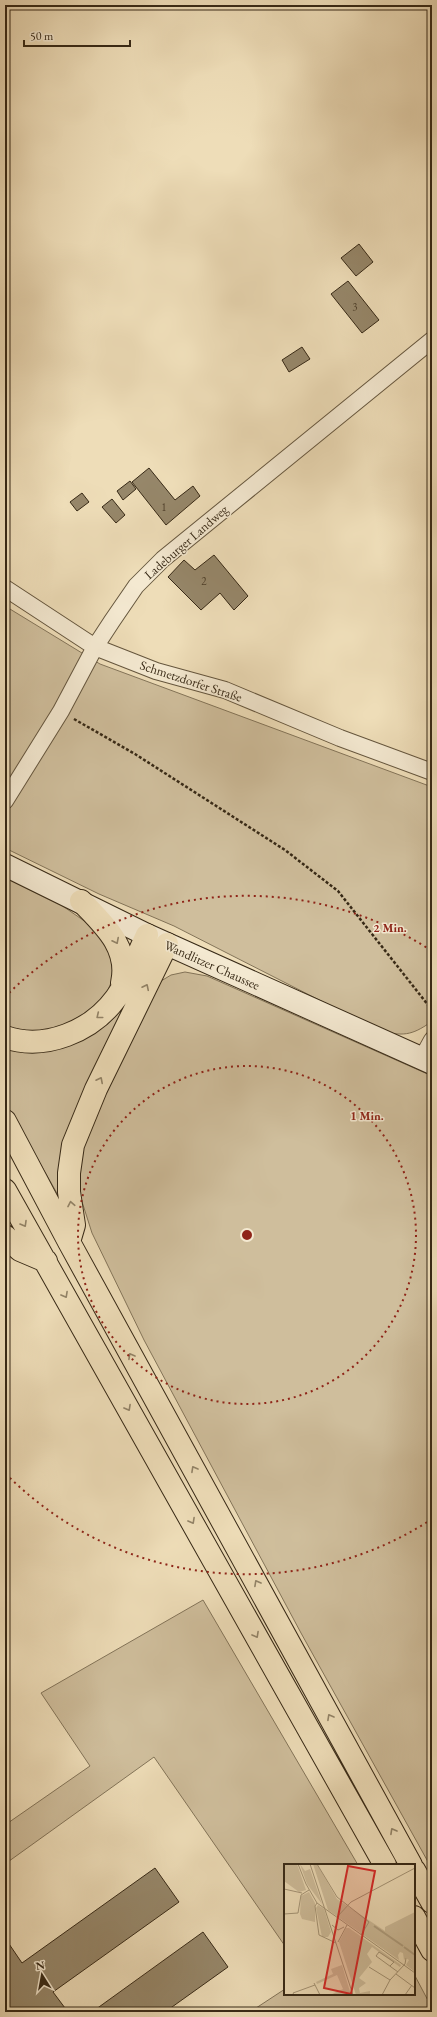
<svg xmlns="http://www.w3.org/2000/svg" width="437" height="2017" font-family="'EB Garamond',serif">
<rect width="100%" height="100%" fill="#eeddb8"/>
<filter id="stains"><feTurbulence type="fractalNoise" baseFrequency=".005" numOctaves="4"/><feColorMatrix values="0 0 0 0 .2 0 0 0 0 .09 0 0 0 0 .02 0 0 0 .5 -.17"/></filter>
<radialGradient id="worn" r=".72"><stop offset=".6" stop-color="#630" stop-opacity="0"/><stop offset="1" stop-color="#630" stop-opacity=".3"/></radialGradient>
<path fill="#cfbe9c" stroke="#837459" d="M5,606L100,664L432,787L431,1022C411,1036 403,1036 380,1031L174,926L99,894L5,848Z
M5,874L38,889L96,929L112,958L113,970L112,980L106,995L81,1018L56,1029L35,1032L5,1027Z
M185,972L207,976L432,1076V1869L301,1633L144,1340L92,1233L77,1186L79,1149L161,981L171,975Z
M133,987L61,1153L58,1195L5,1102V1044L23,1048Z
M203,1600L358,1865H285V1946L154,1757L5,1864V1825L90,1766L41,1693Z
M414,1974L432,2008V2012H250L285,1989V1994H414Z"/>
<path fill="#96876a" stroke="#372916" d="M359,244L373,262L356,276L341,258Z
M348,281L379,320L362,333L331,294Z
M302,347L310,359L289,372L282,360Z
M149,468L175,500L193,486L200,496L166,525L132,482Z
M130,481L136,489L123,500L117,491Z
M82,493L89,502L77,511L70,502Z
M112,499L125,515L116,523L102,507Z
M214,555L248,596L234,610L220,593L201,610L168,577L184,560L195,570Z
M155,1868L179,1902L53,1992L68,2012H5V1938L22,1963Z
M203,1932L228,1967L165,2012H92Z"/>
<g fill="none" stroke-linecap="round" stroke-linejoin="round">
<g stroke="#65563e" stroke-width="18">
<path id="minor" d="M5,588L95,647L156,671L225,690L340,738L432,772
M5,801L61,711L95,647L112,621L136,586L163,559L432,340
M422,1058L432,1040"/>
</g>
<g stroke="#372916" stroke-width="24">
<path id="secondary" d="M5,865L147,935L432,1063"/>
</g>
<g stroke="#372916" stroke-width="24">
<path id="motorway" d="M81,901C103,924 130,947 122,983
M5,1037C45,1051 92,1031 116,998C129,980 137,956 147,935
M5,1121L69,1242L411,1865
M5,1190L385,1865
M5,1236L20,1250L46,1261
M69,1242L74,1225L69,1192V1173L73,1145L96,1089L167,944
M414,1870L432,1902
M414,1917L432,1950"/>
</g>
<path stroke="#372916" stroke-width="2.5" stroke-dasharray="3 2" stroke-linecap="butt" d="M74,719L135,754L285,850L338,891L432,1010"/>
<use href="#minor" stroke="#f4e9d1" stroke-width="16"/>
<use href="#secondary" stroke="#f4e9d1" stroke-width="22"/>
<use href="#motorway" stroke="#eeddb8" stroke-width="22"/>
</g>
<defs><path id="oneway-chevron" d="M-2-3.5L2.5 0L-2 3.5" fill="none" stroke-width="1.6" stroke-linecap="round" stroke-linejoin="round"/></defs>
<g stroke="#928367">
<use href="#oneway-chevron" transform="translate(116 941) rotate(63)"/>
<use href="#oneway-chevron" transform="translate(146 987) rotate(-64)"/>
<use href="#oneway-chevron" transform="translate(99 1016) rotate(141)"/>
<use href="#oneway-chevron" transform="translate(100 1080) rotate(-63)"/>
<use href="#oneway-chevron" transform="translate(71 1204) rotate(-101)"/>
<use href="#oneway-chevron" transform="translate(24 1224) rotate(60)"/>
<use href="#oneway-chevron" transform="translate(65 1295) rotate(61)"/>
<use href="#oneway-chevron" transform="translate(131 1356) rotate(-119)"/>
<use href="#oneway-chevron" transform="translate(128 1408) rotate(61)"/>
<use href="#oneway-chevron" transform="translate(194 1469) rotate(-119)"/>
<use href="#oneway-chevron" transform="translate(192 1521) rotate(61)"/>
<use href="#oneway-chevron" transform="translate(257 1583) rotate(-119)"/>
<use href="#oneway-chevron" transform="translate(256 1635) rotate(61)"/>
<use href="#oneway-chevron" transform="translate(330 1717) rotate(-119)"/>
<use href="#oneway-chevron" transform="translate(393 1831) rotate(-119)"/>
</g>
<g fill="none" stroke="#8f2418" stroke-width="2" stroke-dasharray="2 4">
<circle cx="247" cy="1235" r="169"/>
<path d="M432 1519A339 339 0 0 1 5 1473M5 997A339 339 0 0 1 432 951"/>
</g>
<g text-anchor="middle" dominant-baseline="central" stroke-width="3" stroke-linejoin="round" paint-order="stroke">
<g font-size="11" fill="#4f402b">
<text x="355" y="307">3</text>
<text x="164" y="507">1</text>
<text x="204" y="581">2</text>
</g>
<g font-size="13" fill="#372916" stroke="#f4e9d1">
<text transform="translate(186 542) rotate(-41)">Ladeburger Landweg</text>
<text transform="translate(191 681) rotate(18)">Schmetzdorfer Straße</text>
<text transform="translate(212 965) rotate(24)">Wandlitzer Chaussee</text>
</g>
</g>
<g transform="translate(284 1864)">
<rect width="131" height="131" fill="#eeddb8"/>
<path d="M0,0H13L22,26L15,28L0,17ZM16,0L21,7L26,5L38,40L23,20ZM29,0H33L53,35L101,67V63L131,48V108L122,101L125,96L122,94L120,96L119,89L116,88L114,91L115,96L44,46ZM25,28L31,39V58L18,55L16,50L17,32ZM34,41L40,45L47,68L44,73H38L32,44ZM62,64H65L117,101L116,103L88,83L83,90L88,98L75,114L82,119L75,124L76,129L86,127V131H72L55,78ZM58,101L67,131H46L59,125L53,111L33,120L32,118L49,110L47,105Z" fill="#cfbe9c"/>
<path fill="none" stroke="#b0a081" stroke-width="2" d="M90,62L119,82M120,83L131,91"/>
<path fill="none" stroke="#a59577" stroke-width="1" d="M14,0L22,20L33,39L131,109M26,0L69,131M33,0L53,33L85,58L77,71M0,25L18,29M33,39L31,42L35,71L52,79M0,50L14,49L17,31L25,26M53,53L67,38L131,4M48,61L54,66L60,63M54,78L63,61M106,102L110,98L95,88L92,92L114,108M85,103L106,116M112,110L131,124M30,119L36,131M10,131L9,129L31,121M98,131L106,116L121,100L122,94M121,131L128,121"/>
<path fill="#d62828" fill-opacity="0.15" stroke="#d62828" stroke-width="2" d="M64,2L91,7L67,130L40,124Z"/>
<rect width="131" height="131" fill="none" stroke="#372916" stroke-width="2"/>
</g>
<circle cx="247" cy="1235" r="6" fill="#8f2418" stroke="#f4e9d1" stroke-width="2"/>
<g font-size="12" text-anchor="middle" font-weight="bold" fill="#8f2418" stroke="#f4e9d1" stroke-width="3" stroke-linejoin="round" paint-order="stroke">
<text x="390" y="932">2 Min.</text>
<text x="367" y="1120">1 Min.</text>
</g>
<rect width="437" height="2017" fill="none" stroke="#eeddb8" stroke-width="20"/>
<rect x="6" y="6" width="425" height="2005" fill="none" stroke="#372916" stroke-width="2"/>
<rect x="10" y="10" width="417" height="1997" fill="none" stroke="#372916"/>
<g transform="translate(42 1975) rotate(349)" stroke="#f4e9d1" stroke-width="3" paint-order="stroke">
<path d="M0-3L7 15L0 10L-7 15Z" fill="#372916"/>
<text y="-6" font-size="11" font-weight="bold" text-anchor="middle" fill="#372916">N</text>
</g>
<path d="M24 40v6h106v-6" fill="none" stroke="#372916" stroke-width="2"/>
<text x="30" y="40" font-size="12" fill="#372916" stroke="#f4e9d1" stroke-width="3" paint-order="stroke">50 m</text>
<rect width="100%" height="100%" filter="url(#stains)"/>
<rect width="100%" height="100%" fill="url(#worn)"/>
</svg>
